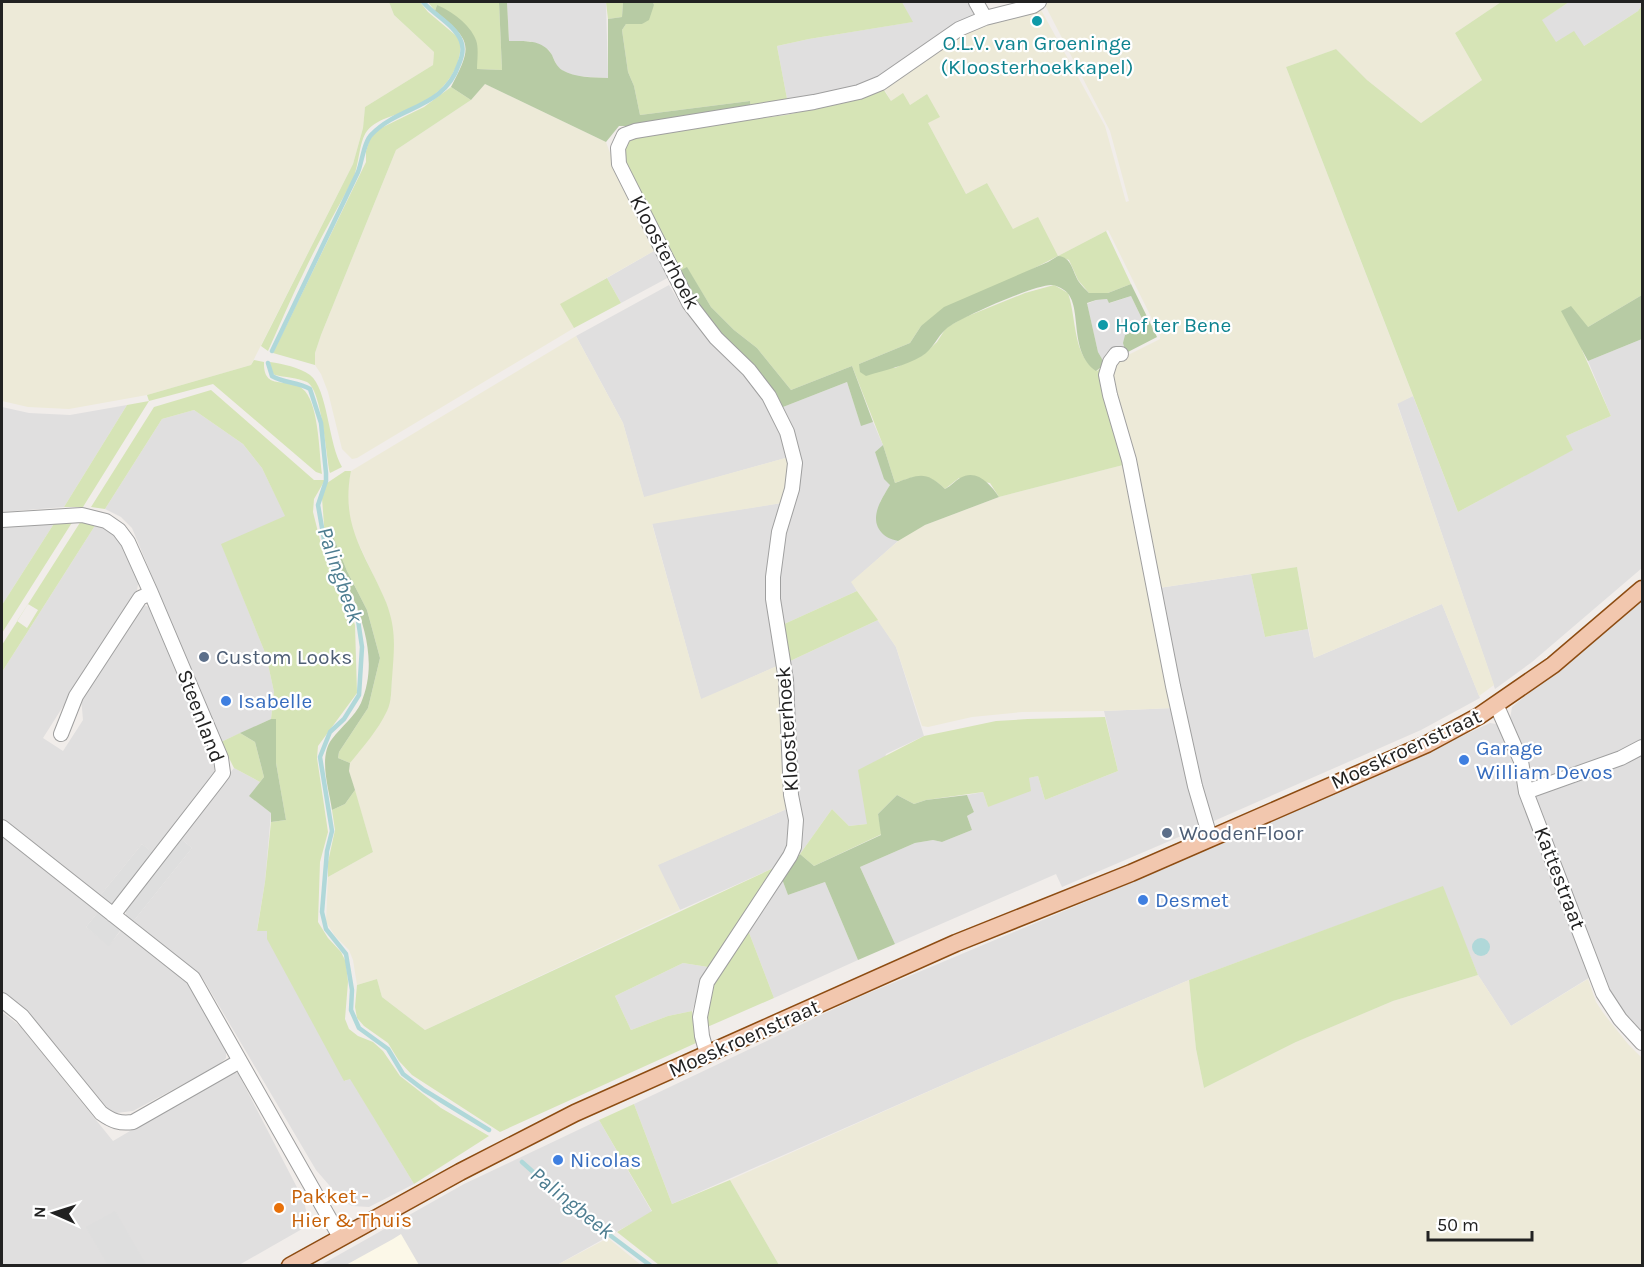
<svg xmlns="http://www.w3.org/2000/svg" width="1644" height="1267" font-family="Karla,sans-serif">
<rect width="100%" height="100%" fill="#f1edea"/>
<path fill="#e0dfdf" d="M507,2H606L608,78L575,76L559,69L549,50L530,41H509Z
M902,2H981L986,10L860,89L788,104L777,46L809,39L912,22Z
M1569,2H1642V5L1638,11L1584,46L1556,43L1541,20Z
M659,248L673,275L621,303L607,278Z
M669,285L684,310L699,327L750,378L770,409L783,433L789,457L644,498L623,423L576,336Z
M1131,296L1145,325L1125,335L1124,349L1106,353L1108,360L1105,364L1098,352L1087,304L1096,300L1107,299L1110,303Z
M1642,339V568L1532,662L1495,689L1397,403L1413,396L1458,512L1572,450L1566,436L1611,416L1588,361Z
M847,382L861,425L873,422L883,445L875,452L890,485L880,502L884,535L898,541L852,582L857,591L782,625L777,581L789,424L783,407Z
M127,405L64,507L2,512V407L29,413L70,415Z
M194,410L243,444L262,468L286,517L222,545L266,655L274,692L271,719L221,742L132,528L121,517L105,509L162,419Z
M782,503L770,613L777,666L701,700L652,523Z
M55,522L2,605V525Z
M96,524L106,527L122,541L139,579L137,590L43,738L63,751L83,720L81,697L140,608L144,605L151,608L215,762L214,773L205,789L154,854L142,844L99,897L2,820V672Z
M1251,574L1265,637L1308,629L1314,658L1442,604L1480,698L1421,730L1207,824L1159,588Z
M1642,599V742L1619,755L1530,787L1510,719L1512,707Z
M878,620L896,647L924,736L886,754L867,824L849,826L832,809L800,854L801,824L796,795L788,662Z
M1173,708L1200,828L1062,887L1056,874L895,944L860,867L915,843L933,840L942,842L972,830L967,816L974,812L967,795L983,792L988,807L1029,778L1038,776L1045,800L1118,771L1104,711Z
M1490,723L1496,724L1501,732L1592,976L1511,1026L1478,975L1442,887L1189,980L979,1069L672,1204L634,1104L857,998L1178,863L1389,770Z
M1642,751V1035L1629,1021L1612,997L1533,794Z
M234,768L260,782L250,796L271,813L265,882L257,930L267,931L345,1081L350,1078L414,1184L369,1207L352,1206L342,1200L316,1170L202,977L132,923L192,848L180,838Z
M789,808L793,835L780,865L680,910L657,865Z
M2,834L99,911L86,927L109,945L123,928L185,977L226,1050V1058L219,1065L133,1111L116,1113L108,1110L29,1013L2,992Z
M782,879L788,895L825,882L858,960L774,998L748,930Z
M683,963L708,967L692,1011L668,1016L631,1030L615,996Z
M2,1012L20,1026L113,1141L230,1072L238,1073L304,1201L309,1225L239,1265H2Z
M599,1120L652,1212L557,1265L319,1266L464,1184Z"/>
<path fill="#fcf8e8" d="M401,1234L419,1265H346L393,1239Z"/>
<path fill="#edead8" d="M2,2H389L394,15L434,52L433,65L365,107L363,128L353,164L251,365L147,395L69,409L28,407L2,401Z
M1049,2H1501L1455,33L1482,80L1421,123L1367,80L1336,49L1286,67L1413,396L1397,404L1494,685L1479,696L1442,604L1314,658L1297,567L1159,588L1110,383L1116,361L1160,339V335L1108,230L1058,256L1013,229L987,183L966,194L928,123L927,94L910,105L891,101L883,87L952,38L980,24L1040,8L1105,126L1126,202L1129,201L1110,131L1045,5Z
M485,84L606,142L617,172L659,248L561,304L574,328L357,458L352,459L342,449L328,392L321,374L315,365V353L321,335L396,150L471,100Z
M576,336L623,423L644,497L789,457L790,466L782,503L652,524L701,699L777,666L782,701L789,808L658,865L680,910L425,1030L382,997L377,979L357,985L353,960L349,950L335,936L326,922L328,877L373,852L349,771L350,763L391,698L392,676L386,602L354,534L348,515V488L351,471Z
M1127,464L1173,708L1104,711L1022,712L972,717L928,727L922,726L896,647L851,582L904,536L925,525L999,497Z
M1478,975L1511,1026L1588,979L1596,1002L1604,1014L1628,1044L1642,1058V1265H779L730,1180L979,1069L1189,980L1196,1049L1204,1088L1298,1041L1393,1001Z
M608,1238L641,1265H557Z"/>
<path fill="#d6e4b6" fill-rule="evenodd" d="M389,2H420L428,12L460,39C464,69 441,94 416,107C401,115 378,117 367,131C359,141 359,166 353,179C337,210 319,240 304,272C291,298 280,324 268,351L261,346L353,164L363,128L365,107L433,65L434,52L394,15Z
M428,2H499L502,70L477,69L476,40L437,5L435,11Z
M606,2H623L622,17L608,19Z
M653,2H902L913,22L809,39L777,46L788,104L751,109L750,101L640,115L634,86L628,72L622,30L626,24H642L654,5Z
M1501,2H1569L1542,20L1556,42L1574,31L1584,46L1638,11L1642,5V295L1588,327L1582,350L1611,416L1566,436L1573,450L1458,512L1286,67L1336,49L1367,80L1421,123L1482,80L1455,33Z
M451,87L471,100L396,150L321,335L315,353V365L273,353L366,162V151L371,136L381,128L424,107Z
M882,87L891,101L903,93L910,105L927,94L940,117L928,123L966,194L987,183L1013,229L1038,217L1058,256L1106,231L1131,284L1108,293H1089L1078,280L1069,260L1058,256L921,326L910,343L859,364L895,368L923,355L937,342L946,328L963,318L1025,293L1054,285L1068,293C1077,319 1072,355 1097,371L1105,364L1127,464L999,497L990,483L959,478L945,489C926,471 917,476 895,483L883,445L852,366L791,390L757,348L734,330L711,307L687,268L679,271L626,166L623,148L634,137L675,129L786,115L848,101Z
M607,278L621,303L574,328L560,304Z
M254,360L264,362C263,394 291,374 305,391C319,408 319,452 322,474L316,472L213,384L149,401L83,507H64L127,405L149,401L147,395L251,365Z
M270,362C283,364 299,367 310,375C328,389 328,444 342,467L330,473C326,455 322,390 307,382C298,378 284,377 275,375L272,373Z
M211,390L314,480H325L314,499L313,512L323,552L341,588L355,625L357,693L318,746L317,758L328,832L320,862L318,922L328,938L341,952L346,962L348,982L345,1019L349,1029L358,1036L373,1042L383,1051L400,1076L441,1108L489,1136L414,1184L350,1079L344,1081L267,939V931H257L265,882L271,822L286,820L276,763L275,719H271L274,692L266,655L221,544L285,516L262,468L243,444L194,410L162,419L105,509L91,507L154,407Z
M345,471H351C340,527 366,554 386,602C397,631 394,649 392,679C391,690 392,700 387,711C378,730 363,747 350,763L338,758L339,752L368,708L380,658L367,610L347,571L333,536L325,538L322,498L327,483Z
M73,521L2,633V605L55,522Z
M81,521L96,524L2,672V645ZM28,604L38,610L27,628L17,621Z
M1297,567L1308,629L1265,637L1251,574Z
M857,591L878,620L788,662L782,625Z
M1105,717L1118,771L1045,800L1038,776L1029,778L1031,791L988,807L983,792L926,800L914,804L897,795L878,814L882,834L814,866L800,854L832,809L849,826L867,824L858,770L924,736L958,729L996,721L1028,719Z
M240,733L255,742L264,777L260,782L234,768L221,742Z
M355,790L373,852L328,877V862L335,830L332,810L345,804Z
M780,865L708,967L683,963L615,996L631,1030L668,1016L692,1011L696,1043L500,1132L412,1075L399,1061L388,1043L364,1026L357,1018L355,1007L357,985L377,979L382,997L425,1030Z
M1443,886L1478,975L1393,1001L1296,1042L1204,1088L1196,1049L1189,980Z
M748,930L774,998L705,1028L708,996L718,975Z
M634,1104L672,1204L730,1180L779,1265H659L617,1232L652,1211L599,1120Z"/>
<path fill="#b7cba4" d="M499,2H507L509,41C524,41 543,39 552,55C554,60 557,67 562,70C575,78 593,77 608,78V19L622,17L623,2H653L654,5L649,20L642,24H626L622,30L628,72L634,86L640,115L750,101L751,109L639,126H619L606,142L485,84L471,100L451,87C473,45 472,41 435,11L437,5C451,11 470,24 476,40C479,48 477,61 477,69L502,70Z
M1058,256C1072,257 1072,271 1079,282C1082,286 1086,290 1089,293H1108L1131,284L1157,337L1126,353L1123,343L1125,335L1145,325L1131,296L1109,303L1107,299L1096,300L1087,303L1098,352L1105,364L1096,371C1067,351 1084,303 1064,290C1060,287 1055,285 1051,285C1035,285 958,318 946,329C937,337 933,349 922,356C905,366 885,370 866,376L860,372L859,364L910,343L921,326L944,307L1048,262Z
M687,267L711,307L734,330L757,348L791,390L852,366L873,422L861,426L847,382L783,407L719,333L694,300L679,271Z
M1642,295V339L1588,361L1561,311L1571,306L1588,327Z
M883,445L895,483C919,475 925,470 945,489C951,486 955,481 960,478C977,468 991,485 999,497L925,525L898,541C894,540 887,538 884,535C867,520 881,500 890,485L884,479L875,452Z
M333,536L347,571L367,610L380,658L368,708L339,752L338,758L350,763L349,771L355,790L345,804L332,810C329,789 318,757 332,739C341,727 355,716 361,703C385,647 348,587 325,538Z
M271,719H276V763L286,820L271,822V813L249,796L264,777L255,742L240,733Z
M897,795L914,804L926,800L967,795L974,812L967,816L972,830L942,842L933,840L915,843L860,867L895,944L858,960L825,882L788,895L782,879L800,854L814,866L881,835L878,814Z"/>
<path fill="#dedede" d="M180,838L192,848L132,923L126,916V909L116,903L109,904L99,897L142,844L163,861Z
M103,906L125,924L109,946L86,927Z
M115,1211L146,1265H108L86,1227Z"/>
<path fill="#b0d8d9" d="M1472 947a9 9 0 1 1 18 0a9 9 0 1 1-18 0Z"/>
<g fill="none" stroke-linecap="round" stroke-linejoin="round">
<path stroke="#b0d8d9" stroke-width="4.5" d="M272,351L358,172C362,162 364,141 372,134C400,105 444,109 459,64C462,57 464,48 461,41C455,25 434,15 423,2
M268,363L272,376C283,383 298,382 310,389L321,423L326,473V481L318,505L325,545L358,620L362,647L359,695L344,719L330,732L320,757L332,831L327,851L322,912L326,929L346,954L352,990L351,1010L359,1028L388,1049L403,1074L424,1090L489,1130
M522,1162L571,1206L651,1266"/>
<g stroke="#9f9f9f" stroke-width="16">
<path id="minor" d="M976,2L985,18
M1121,354H1116L1110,362L1106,375L1110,395L1129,460L1173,686L1195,786L1210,837
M2,520L82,515L106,521L119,530L128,542L151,593L221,758L223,773L217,781L113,915
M1496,704L1521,761L1526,792L1603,993L1620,1019L1642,1043
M61,734L76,696L140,598L151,593
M1526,792L1621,758L1642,747
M2,827L193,978L240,1061
M2,1000L22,1016L101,1113C112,1121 120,1124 133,1122L240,1061L340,1237
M707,1054L702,1036L700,1017L707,982L790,856L794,847L796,820L791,795L786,680L773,599V577L779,532L792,489L795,463L787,432L769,396L749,370L716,338L689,303L619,164L618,148L624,135L635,131L814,102L859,92L881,83L959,29L985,18L1033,6L1039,2"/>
</g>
<g stroke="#8d4c12" stroke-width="19">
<path id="major" d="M290,1266L460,1172L575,1113L956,943L1131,873L1427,744L1479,716L1553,665L1642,589"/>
</g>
<use href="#minor" stroke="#fff" stroke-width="14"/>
<use href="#major" stroke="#f2c7ae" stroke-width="16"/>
</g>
<g fill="#0f9aa8" stroke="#fff" stroke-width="2">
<circle cx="1037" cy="21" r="6"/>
<circle cx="1103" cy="325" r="6"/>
</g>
<g fill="#5c6f8a" stroke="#fff" stroke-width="2">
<circle cx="204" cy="657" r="6"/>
<circle cx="1167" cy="833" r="6"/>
</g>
<g fill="#3f7fe0" stroke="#fff" stroke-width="2">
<circle cx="226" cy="701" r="6"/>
<circle cx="1464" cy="760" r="6"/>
<circle cx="1143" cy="900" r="6"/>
<circle cx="558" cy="1160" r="6"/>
</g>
<circle fill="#e8710a" stroke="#fff" stroke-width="2" cx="279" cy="1208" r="6"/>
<g text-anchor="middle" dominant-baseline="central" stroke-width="4.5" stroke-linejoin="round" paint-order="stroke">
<g font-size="21" fill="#0d838f" stroke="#fff">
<text x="1037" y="43">O.L.V. van Groeninge<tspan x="1037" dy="24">(Kloosterhoekkapel)</tspan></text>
<text x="1115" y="325" text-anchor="start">Hof ter Bene</text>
</g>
<g font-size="21" fill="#222" stroke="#fff">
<text transform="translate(665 252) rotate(62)">Kloosterhoek</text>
<text transform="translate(201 716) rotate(69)">Steenland</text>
<text transform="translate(787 729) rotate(-94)">Kloosterhoek</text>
<text transform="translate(1406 749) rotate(-25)">Moeskroenstraat</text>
<text transform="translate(1560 878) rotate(69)">Kattestraat</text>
<text transform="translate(744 1038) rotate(-24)">Moeskroenstraat</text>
</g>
<g font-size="21" fill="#4e5e75" stroke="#fff" text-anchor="start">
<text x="216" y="657">Custom Looks</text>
<text x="1179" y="833">WoodenFloor</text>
</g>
<g font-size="21" fill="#366cbe" stroke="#fff" text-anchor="start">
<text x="238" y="701">Isabelle</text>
<text x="1476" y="748">Garage<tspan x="1476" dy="24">William Devos</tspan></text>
<text x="1155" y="900">Desmet</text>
<text x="570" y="1160">Nicolas</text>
</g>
<g font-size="21" fill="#c56008" stroke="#fff" text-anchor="start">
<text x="291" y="1196">Pakket -<tspan x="291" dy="24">Hier &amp; Thuis</tspan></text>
</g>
<g font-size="22" font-style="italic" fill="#4d7d90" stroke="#fff">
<text transform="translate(340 575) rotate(71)">Palingbeek</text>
<text transform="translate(572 1203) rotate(39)">Palingbeek</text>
</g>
</g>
<rect width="1644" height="1267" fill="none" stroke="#222222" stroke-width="6"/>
<g transform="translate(54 1213) rotate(273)" stroke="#ffffff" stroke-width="4.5" paint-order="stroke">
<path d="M0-4.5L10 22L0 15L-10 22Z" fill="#222222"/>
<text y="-9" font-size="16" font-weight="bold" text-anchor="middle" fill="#222222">N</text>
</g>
<path d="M1428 1231v9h104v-9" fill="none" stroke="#222222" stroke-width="3"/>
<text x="1437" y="1231" font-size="18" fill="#222222" stroke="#ffffff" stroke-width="4.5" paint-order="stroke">50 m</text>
</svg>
